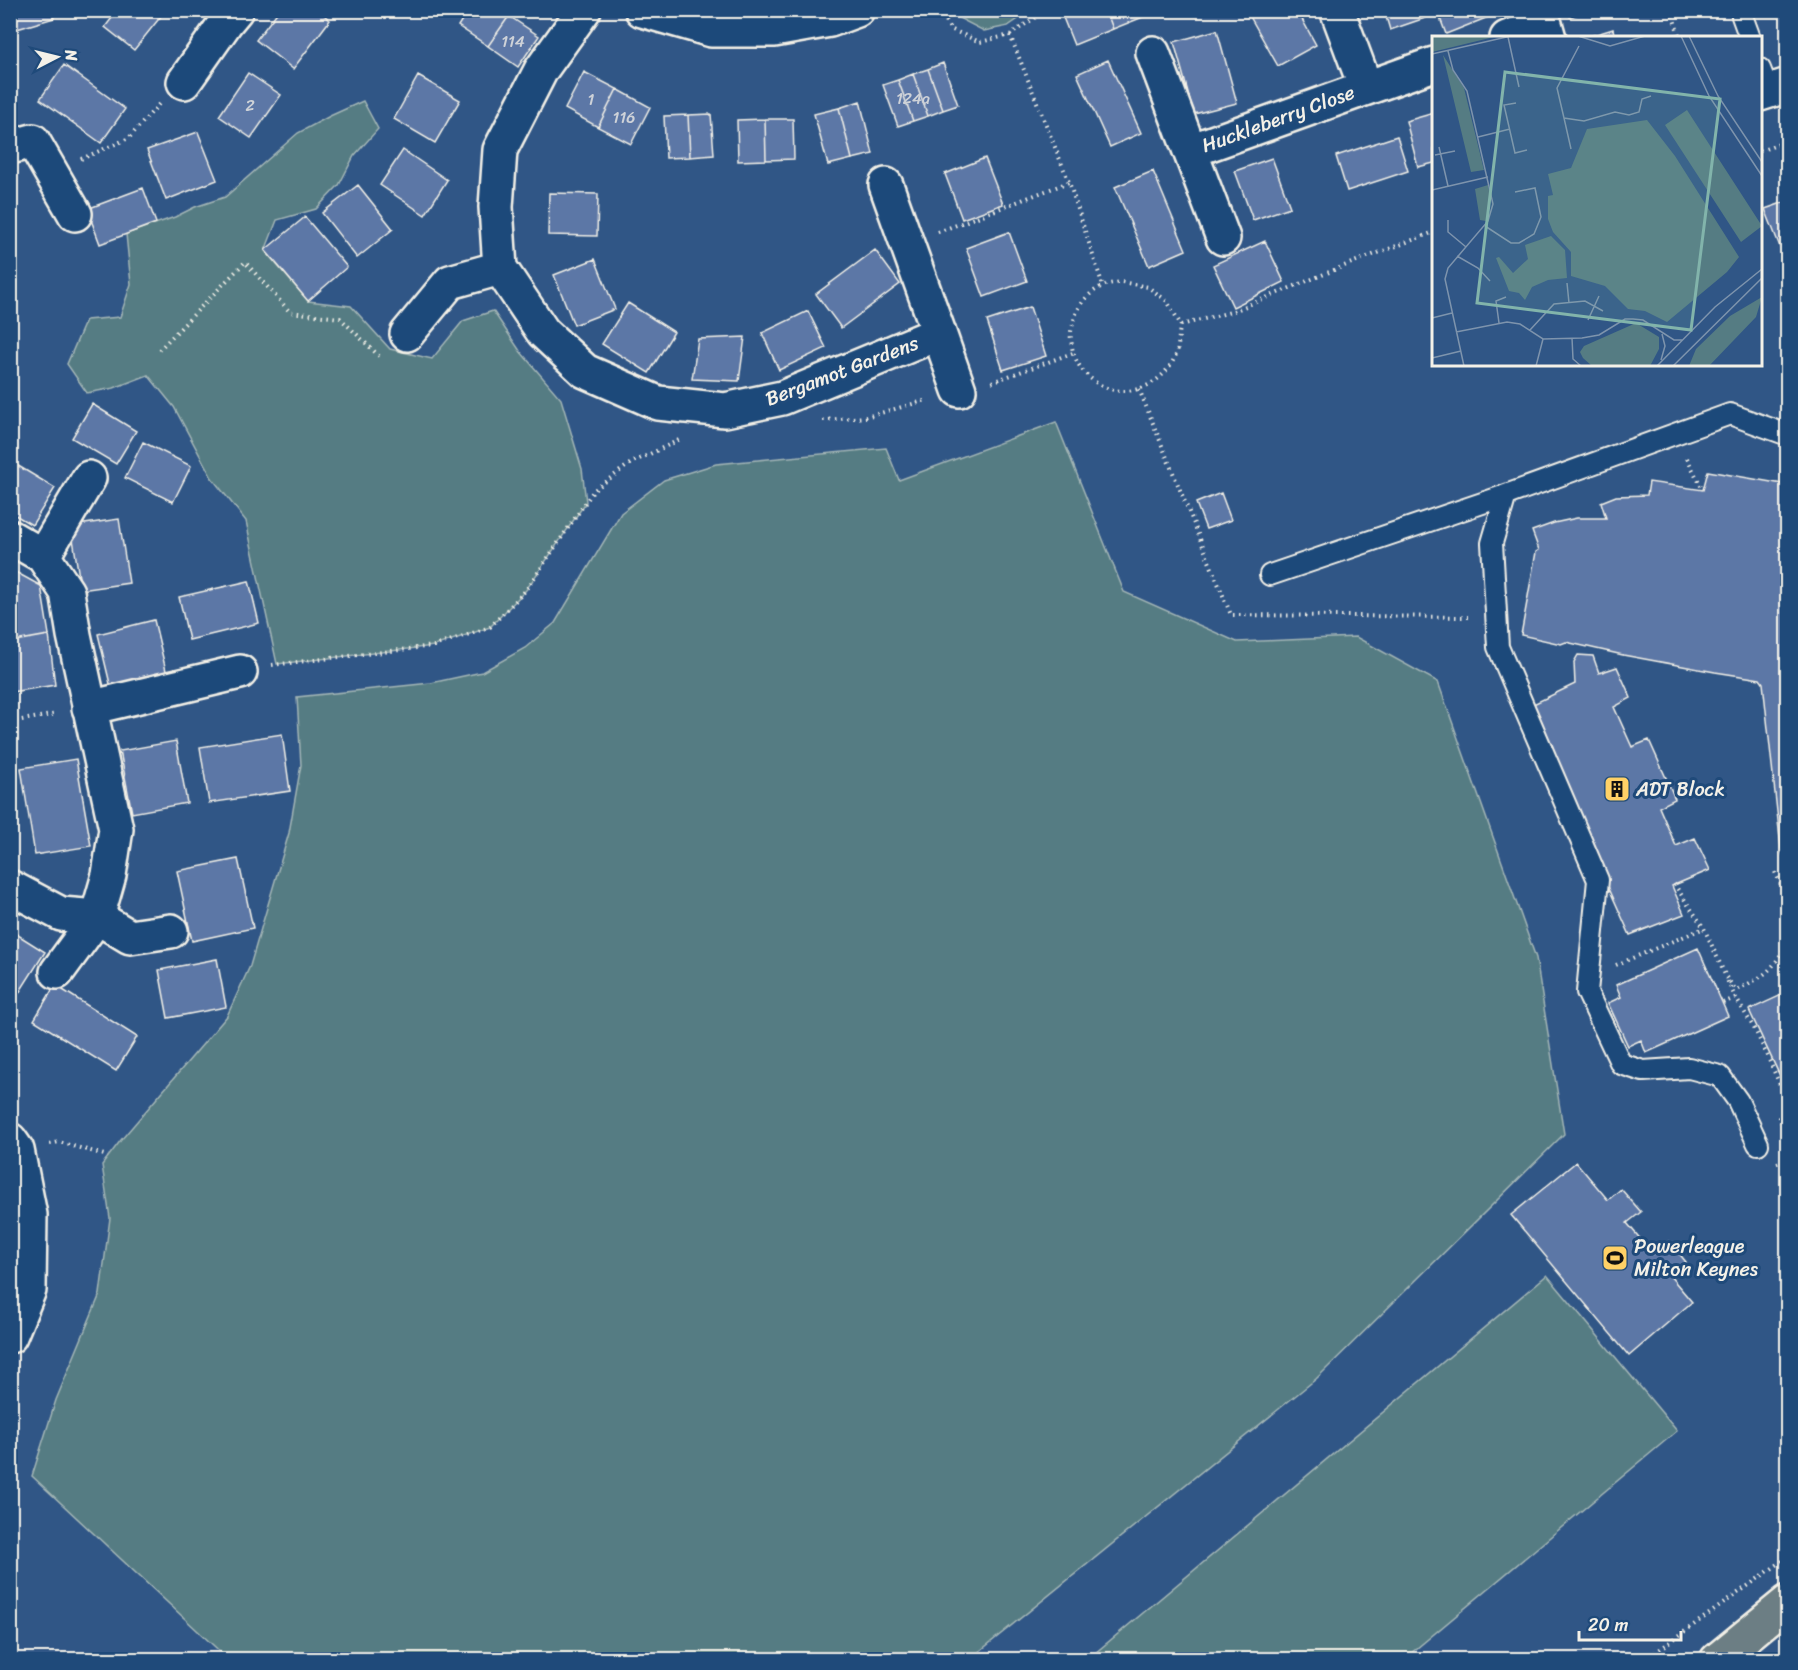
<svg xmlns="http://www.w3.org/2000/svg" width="1798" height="1670" font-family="Sriracha,sans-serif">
<rect width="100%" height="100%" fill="#305686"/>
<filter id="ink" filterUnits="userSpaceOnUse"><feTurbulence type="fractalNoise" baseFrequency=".0167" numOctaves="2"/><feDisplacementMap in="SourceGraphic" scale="12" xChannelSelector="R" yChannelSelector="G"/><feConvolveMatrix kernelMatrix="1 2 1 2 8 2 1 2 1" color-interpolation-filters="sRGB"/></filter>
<g filter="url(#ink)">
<path fill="#557c83" stroke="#a4b6b6" stroke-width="1.5" d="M948,11V10L1030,11L1008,26L984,31L949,13Z
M363,101L378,129L354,156L339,185L316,209L277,220L265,251L308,301L351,306L390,349L432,359L463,321L493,311L520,351L561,399L582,469L586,502L526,590L490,627L434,646L277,664L246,521L212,478L174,407L148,375L114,388L87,393L67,364L86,320L120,317L131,284L126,234L175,217L195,207L225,197L298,133L330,116Z
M1056,422L1124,592L1237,642L1356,637L1438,682L1536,958L1564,1134L1316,1379L970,1659H228L32,1476L56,1400L100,1294L110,1218L102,1165L121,1140L227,1016L250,966L289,833L301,765L297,697L431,683L482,672L525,648L555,623L621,513L664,480L716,464L886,448L899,480Z
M1547,1275L1677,1431L1404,1659H1088Z"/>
<path fill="#5c77a6" stroke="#f4f1e8" stroke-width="1.5" d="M12,10H52L54,18L17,29Z
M118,10H166L134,50L105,27Z
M279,10H318L330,20L293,69L256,40Z
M468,10H501L509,16L488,46L458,26Z
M1060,10H1106L1113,29L1074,45Z
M1106,10H1152L1153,13L1113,29Z
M1252,10H1297L1316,45L1278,66L1248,13Z
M1384,10H1425L1428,17L1390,30Z
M1437,10H1506L1446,34Z
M1568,10H1589L1570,17Z
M509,16L539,36L518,67L488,46Z
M1613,29L1615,38H1584Z
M1217,30L1237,103L1194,114L1174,42Z
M1108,60L1141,133L1110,147L1077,74Z
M943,63L958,105L943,110L928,69Z
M64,65L125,109L101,143L40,99Z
M928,69L943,110L928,116L913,74Z
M584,72L617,89L598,127L565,109Z
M248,73L281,95L251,138L219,116Z
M913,74L928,116L913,121L898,80Z
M418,76L460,100L435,143L394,119Z
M898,80L913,121L898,126L883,85Z
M617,89L650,107L631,144L598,127Z
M860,101L873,154L852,159L839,108Z
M839,108L852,159L828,165L814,114Z
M1434,113V163L1418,167L1406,121Z
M711,114L714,155L690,157L688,115Z
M688,115L690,157L666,158L664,116Z
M765,119L766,160L738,161L737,120Z
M765,119H793L794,159L766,160Z
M198,132L217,180L166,200L147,150Z
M1397,136L1408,171L1347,191L1336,156Z
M403,150L447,180L425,215L380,185Z
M985,158L1003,204L962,219L945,174Z
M1272,158L1290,207L1253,220L1235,171Z
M1153,171L1186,250L1149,266L1115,187Z
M358,185L393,229L357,258L322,213Z
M143,188L156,223L100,244L87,209Z
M549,193L598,194L597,236L548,235Z
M1788,201V267L1765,209Z
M305,217L347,267L308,301L265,250Z
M1009,232L1027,281L984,297L966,248Z
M1265,241L1284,282L1233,307L1213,265Z
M875,250L900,284L841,328L816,294Z
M10,253L17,254L11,304L10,303Z
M595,259L615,309L574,325L554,275Z
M628,303L674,332L649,373L602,344Z
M1030,307L1046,356L1003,370L987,321Z
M808,311L826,348L779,370L762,333Z
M745,337L739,381L692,379L698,339Z
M92,404L136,431L116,464L72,438Z
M143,442L191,466L173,502L125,478Z
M10,461L55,488L32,525L10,512Z
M1708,471L1788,485V870L1781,848L1763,683L1760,679L1715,672L1623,655L1566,642L1561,644L1521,635L1536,552L1539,550L1532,531L1554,523L1577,518H1606L1601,502L1616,496L1647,495L1649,482L1703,490Z
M1221,493L1231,520L1206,529L1196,503Z
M119,519L129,583L81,590L71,526Z
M10,569L41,586L49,635L10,642Z
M249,581L259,623L189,640L179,597Z
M154,620L167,675L111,688L98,634Z
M49,635L55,685L11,692L10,642Z
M1578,655L1593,656L1599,673L1617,667L1631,698L1614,707L1632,747L1649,740L1667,780L1675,799L1659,807L1676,846L1695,838L1710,870L1672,886L1684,914L1630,935L1527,707L1575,684L1574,662Z
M282,734L290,791L209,803L200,747Z
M176,741L187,803L132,813L120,751Z
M76,759L91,846L35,855L21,768Z
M238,859L253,928L192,941L177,871Z
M10,930L45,952L19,993L10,988Z
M1698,948L1728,1016L1646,1053L1641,1040L1628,1046L1608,1003L1621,997L1616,985Z
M217,959L226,1007L168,1018L159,970Z
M55,985L137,1037L116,1071L34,1020Z
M1788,992V1093L1749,1010Z
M1576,1162L1608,1200L1621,1189L1641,1212L1627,1223L1653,1254L1669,1241L1686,1262L1670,1276L1692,1302L1629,1356L1511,1215Z"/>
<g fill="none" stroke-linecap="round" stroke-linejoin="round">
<g stroke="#f4f1e8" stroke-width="24">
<path id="service" d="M1742,16L1750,38
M1760,69L1769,92
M1270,575L1506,495
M1758,1144L1738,1101L1720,1076L1689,1068L1643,1071L1621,1064L1587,992L1598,880L1498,647L1492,543L1506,495L1730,414L1788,435"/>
</g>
<g stroke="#f4f1e8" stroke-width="38">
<path id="minor" d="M584,10L541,70L500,150L496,207L500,268L543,332L585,371L658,403L725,410L782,398L939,333L886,185
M642,10L711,30H774L830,20L857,10
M1337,10L1366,88
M1507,38L1545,24L1549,38
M1153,53L1190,151
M184,82L226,22L236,10
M1760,94L1788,85
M10,147L33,141L75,214
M1223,238L1190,151L1434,64
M939,333L959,390
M407,334L450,282L500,268
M10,537L43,556L67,592L74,635L116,829L109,875L97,917L57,972
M43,556L89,478
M89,708L240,672
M10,887L61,914L97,917L130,937L171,931
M10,1140L17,1150L30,1215L29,1290L10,1336"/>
</g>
<g stroke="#f4f1e8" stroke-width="38">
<path id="trunk" d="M1717,1660L1788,1602"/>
</g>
<path stroke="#f4f1e8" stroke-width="4" stroke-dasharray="1.5 4.5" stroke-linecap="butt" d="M941,10L950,29L980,42L1010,35L1040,14L1041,10
M1671,10L1680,38
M1010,35L1069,182L1103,286
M1760,151L1788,141
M81,159L129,138L159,104
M938,232L1069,182
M1122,282L1148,287L1167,301L1181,325C1178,333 1179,346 1177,352C1163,390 1117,405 1087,375C1079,367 1074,358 1072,347C1072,343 1070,338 1071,333C1071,329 1073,324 1074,320C1078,305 1089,292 1103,286C1109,283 1116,283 1122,282Z
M1181,325L1231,312L1354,262L1434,232
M159,350L245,262L290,312L340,318L379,356
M992,382L1073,353
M1139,389L1231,615L1468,617
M823,420L866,417L927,400
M1687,458L1703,490
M272,665L434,646L490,627L526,590L594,490L631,463L679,440
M10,722L57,714
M1775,872L1788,900
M1674,884L1704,928
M1788,939C1775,970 1765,976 1736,990L1726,977C1733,996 1745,1012 1755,1030C1767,1054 1777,1079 1788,1103
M1616,965L1704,928L1726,977
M1723,1003L1737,997
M1788,1111L1778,1115L1788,1137
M50,1144L59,1142L108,1156
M1777,1163L1788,1160
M1645,1660L1788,1557"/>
<use href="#service" stroke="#1f4a7a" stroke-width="20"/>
<use href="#minor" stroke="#1f4a7a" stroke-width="33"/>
<use href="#trunk" stroke="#6c7e84" stroke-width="33"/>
</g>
</g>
<defs>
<g id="building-square" transform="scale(1.35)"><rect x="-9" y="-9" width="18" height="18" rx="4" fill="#ffd166" stroke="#1f4a7a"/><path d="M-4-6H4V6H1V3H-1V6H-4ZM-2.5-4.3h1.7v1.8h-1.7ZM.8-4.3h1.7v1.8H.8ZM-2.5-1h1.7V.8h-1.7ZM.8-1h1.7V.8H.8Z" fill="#111"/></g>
<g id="stadium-square" transform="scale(1.35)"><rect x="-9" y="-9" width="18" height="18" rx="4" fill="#ffd166" stroke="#1f4a7a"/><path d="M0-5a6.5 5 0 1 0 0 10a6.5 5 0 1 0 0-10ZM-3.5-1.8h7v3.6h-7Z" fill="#111"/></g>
</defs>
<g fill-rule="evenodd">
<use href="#building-square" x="1617" y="789"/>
<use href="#stadium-square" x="1615" y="1258"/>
</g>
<g text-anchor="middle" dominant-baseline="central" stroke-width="6" stroke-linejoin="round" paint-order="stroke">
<g font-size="16" fill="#ced2d8">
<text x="513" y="41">114</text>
<text x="913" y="98">124a</text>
<text x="591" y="99">1</text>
<text x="250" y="105">2</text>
<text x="624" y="117">116</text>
</g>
<g font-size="20" fill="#f4f1e8" stroke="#1f4a7a">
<text transform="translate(1278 119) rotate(-20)">Huckleberry Close</text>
<text transform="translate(842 371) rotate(-21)">Bergamot Gardens</text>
</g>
<g font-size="20" fill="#f4f1e8" stroke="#1f4a7a" text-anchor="start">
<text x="1636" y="789">ADT Block</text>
<text x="1634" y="1246">Powerleague<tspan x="1634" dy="23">Milton Keynes</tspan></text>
</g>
</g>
<g transform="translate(1432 36)">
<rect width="330" height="330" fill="#305686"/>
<path d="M0,0H66L0,16ZM11,19L32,52L52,134L39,136ZM255,74L330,190L309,206L233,89ZM215,84L243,120L307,221L295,236L235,286L213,275L196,273L173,250L139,240V216L121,196L116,183V160L121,159L116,138L139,132L155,93ZM56,149L59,164L54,185L48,184L43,153ZM119,200L133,214L135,242L116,244L100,251L93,264L87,257L77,255L64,222L67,221L81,237L96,223L93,209ZM330,261L324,281L277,330H257L264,313L298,280ZM204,287L227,301V313L218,330H160L151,322L148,316L152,310Z" fill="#557c83"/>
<path fill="none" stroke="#7e94ad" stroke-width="1.5" d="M146,0L178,10L213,0M249,0L277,60L330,140M257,0L286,60L330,126M76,1L87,51M147,10L125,52L132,82L152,85L183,76L197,79L207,76L210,63L219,60M16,15L21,34L35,55L61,168L56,185L16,232L13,243L32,330M0,18L79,0M84,67L72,69L83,117L95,114M132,82L139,113M46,101L78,93M7,111L16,150M3,119L23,115M0,154L56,141M16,184V196L34,211M53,190L79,207H87L102,198L109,181L103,152L83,156M25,220L46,232L58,245M135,247L137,267M0,282L20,277M156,284L167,260M67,287L64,265L74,261M98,294L122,268L153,265L171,275M24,296L75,286L88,288L111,303L150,302L167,299L193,283H201L211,284L242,304H251M140,302L141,323L149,330M0,322L29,315M229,324L233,310L230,298M104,330L111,303M225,330L283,271L330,233M241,330L330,242"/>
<path fill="#82b4ab" fill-opacity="0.15" stroke="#82b4ab" stroke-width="3" d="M73,36L288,63L259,294L45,267Z"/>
<rect width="330" height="330" fill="none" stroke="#f4f1e8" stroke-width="3"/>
</g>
<rect width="1798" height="1670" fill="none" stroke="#1f4a7a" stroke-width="36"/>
<rect x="18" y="18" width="1762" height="1634" fill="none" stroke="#f4f1e8" stroke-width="2" filter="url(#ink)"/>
<g transform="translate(57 57) rotate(83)" stroke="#1f4a7a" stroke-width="4.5" paint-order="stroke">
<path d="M0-4.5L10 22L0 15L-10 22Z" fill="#f4f1e8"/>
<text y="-9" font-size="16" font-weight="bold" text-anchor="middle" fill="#f4f1e8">N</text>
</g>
<path d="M1579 1631v9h102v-9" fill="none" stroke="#f4f1e8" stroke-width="3"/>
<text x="1588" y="1631" font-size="18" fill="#f4f1e8" stroke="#1f4a7a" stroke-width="4.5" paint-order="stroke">20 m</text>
</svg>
